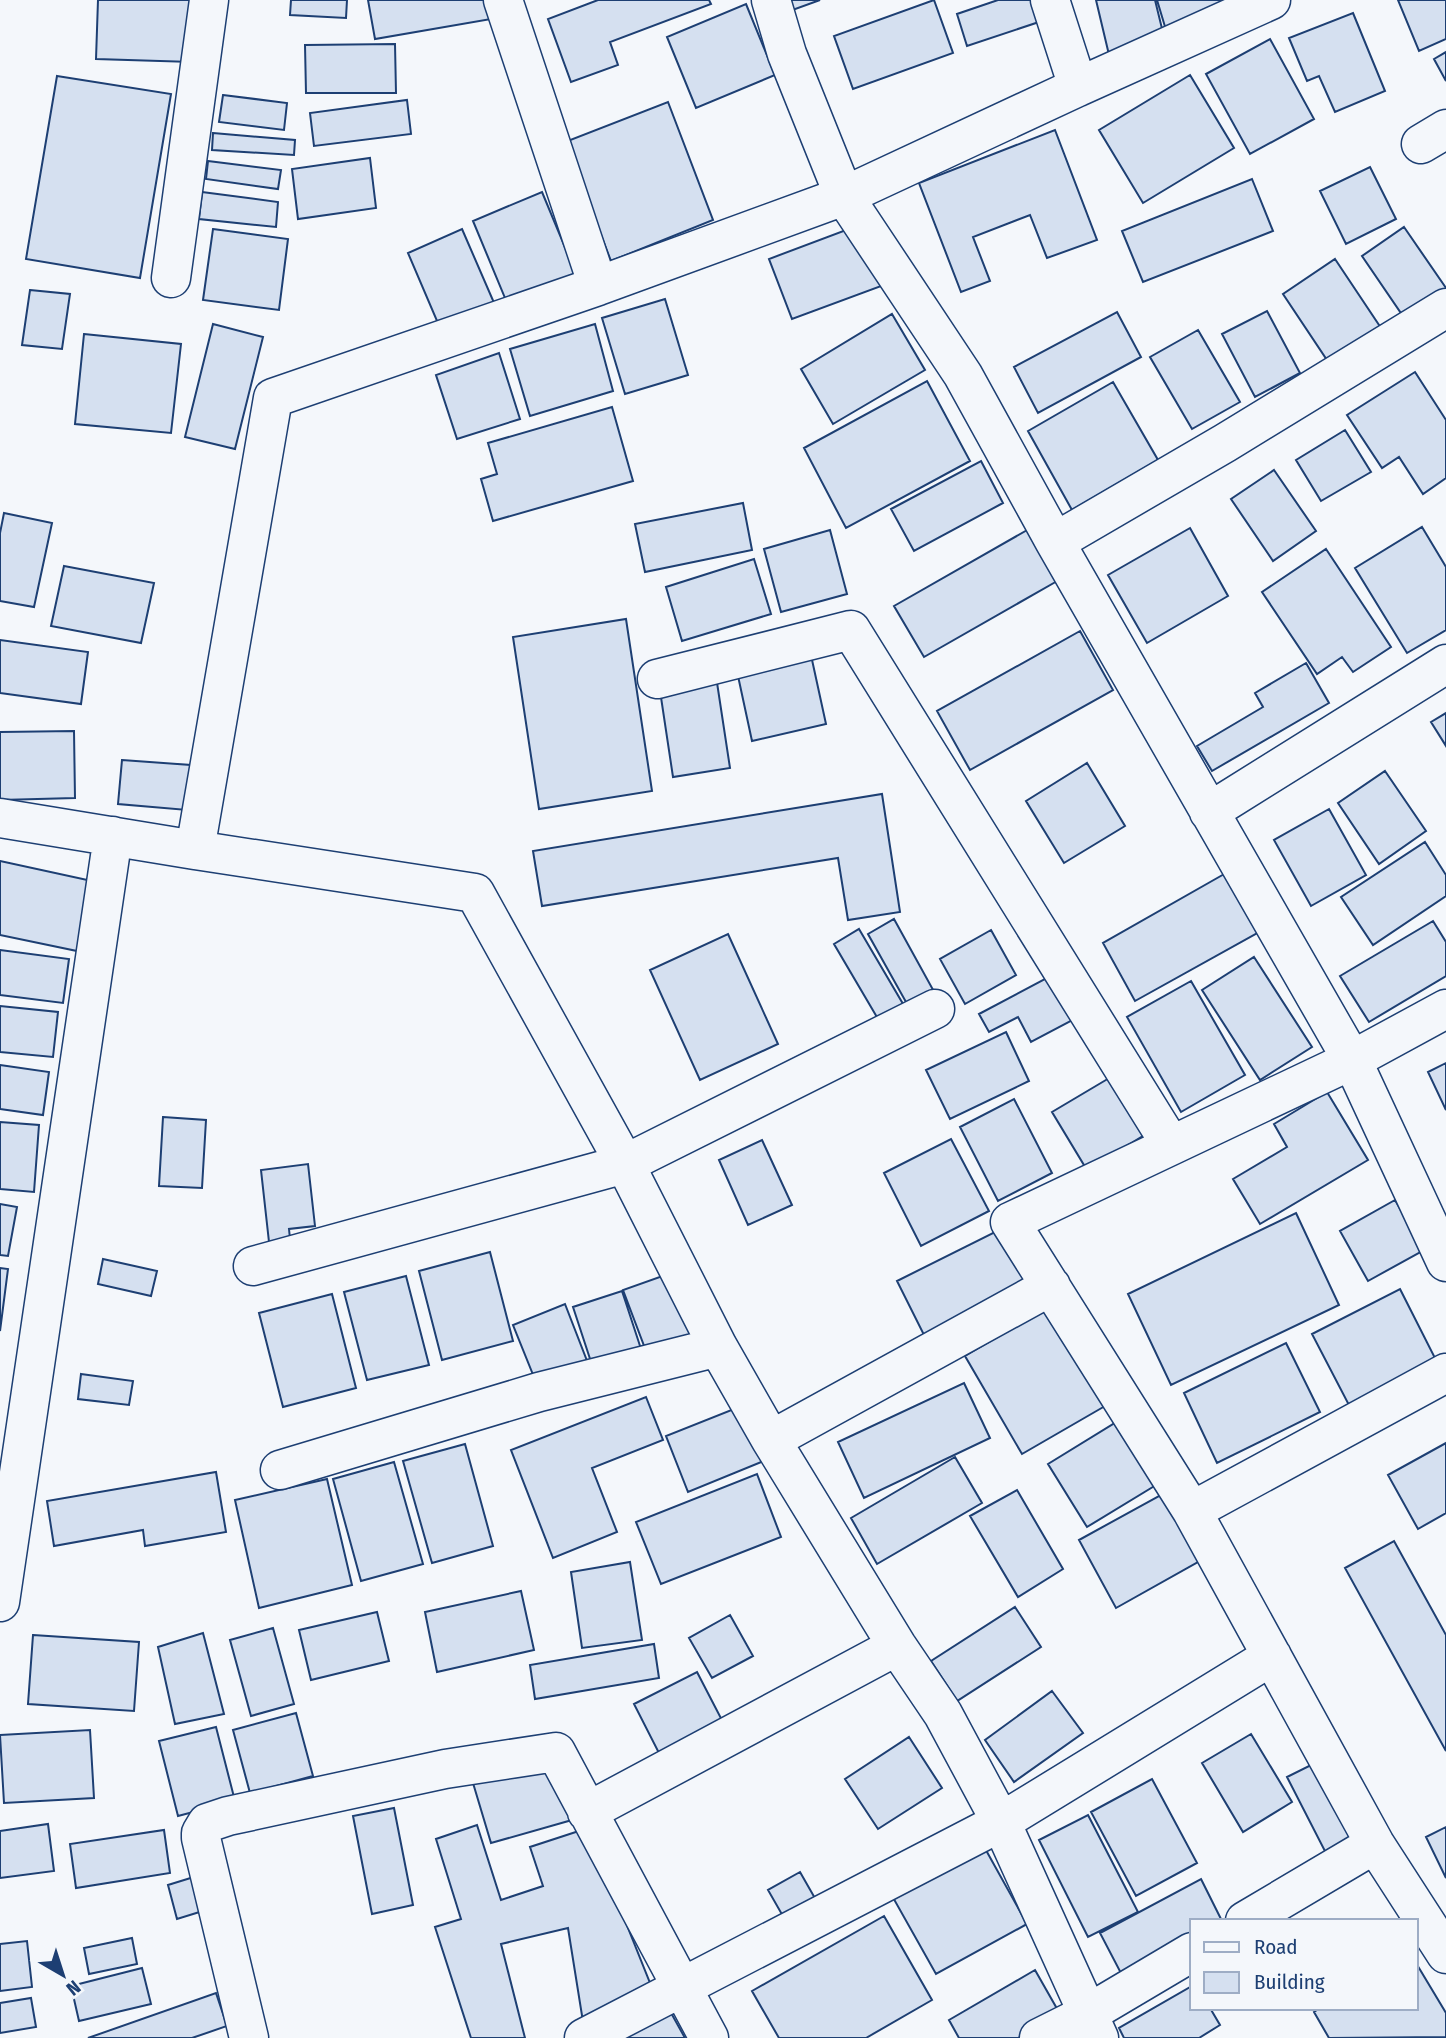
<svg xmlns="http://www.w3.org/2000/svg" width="1446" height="2038" font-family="'Fira Sans Condensed',sans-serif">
<rect width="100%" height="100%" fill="#f4f7fb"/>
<path fill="#d5e0f0" stroke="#1d3f73" stroke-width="2" d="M98,0H194L192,62L96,59Z
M291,0H347L346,18L290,15Z
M368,0H494L497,18L375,39Z
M598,0H709L711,4L610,42L618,65L571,82L548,19Z
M783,0H820L787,12Z
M934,0L953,53L853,89L834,36Z
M998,0H1049L1054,17L967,46L957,14Z
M1096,0H1155L1166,45L1110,59Z
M1157,0H1248L1166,30Z
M1398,0H1446V39L1419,51Z
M746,4L775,75L696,108L667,37Z
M1353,13L1385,91L1335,112L1319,76L1307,81L1289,38Z
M1270,39L1314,119L1250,154L1206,74Z
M395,44L396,93H306L305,45Z
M1446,52V81L1434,59Z
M1190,75L1234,148L1143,203L1099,130Z
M57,76L171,94L140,278L26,259Z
M223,95L287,103L284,130L219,122Z
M407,100L411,134L314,146L310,113Z
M668,102L713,220L611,261L565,142Z
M1055,130L1097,240L1047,258L1030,215L973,237L990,281L961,292L919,183Z
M213,133L295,140L294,155L212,150Z
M370,158L376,208L298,219L292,169Z
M208,161L281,170L278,189L206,179Z
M1370,167L1396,219L1346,244L1320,191Z
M1252,179L1273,231L1143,282L1122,231Z
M202,192L278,202L276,227L199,219Z
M542,192L579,281L510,310L473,221Z
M862,224L884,285L792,319L769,259Z
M1404,227L1446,288V290L1405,319L1362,256Z
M213,229L288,239L279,310L203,300Z
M462,229L498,312L443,335L408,253Z
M1335,259L1381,328L1329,363L1283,294Z
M30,290L70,294L62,349L22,345Z
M665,299L688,375L625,394L602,318Z
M1267,311L1300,373L1255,397L1222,334Z
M1117,312L1141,357L1038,413L1014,367Z
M892,314L925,370L833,424L801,369Z
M213,324L263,337L235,449L185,437Z
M595,324L613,391L530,416L510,349Z
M1198,330L1240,402L1192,429L1150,357Z
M84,334L181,344L171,433L75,424Z
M499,353L520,419L457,439L436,375Z
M1415,372L1446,420V478L1423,494L1399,457L1382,468L1347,415Z
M927,381L970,461L846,528L804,448Z
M1113,382L1158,460L1072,510L1028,431Z
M612,407L633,481L493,521L481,479L497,474L488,443Z
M1345,430L1371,472L1321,501L1296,460Z
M981,461L1003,503L914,551L891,509Z
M1274,470L1316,531L1273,561L1231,499Z
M743,503L752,550L645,572L635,524Z
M4,513L52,523L34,607L0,601V533Z
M1422,527L1446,567V630L1407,653L1355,568Z
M1190,528L1228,596L1147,643L1108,575Z
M1029,529L1059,580L924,657L894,606Z
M830,530L847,594L781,612L764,549Z
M1326,549L1391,647L1353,672L1342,657L1317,674L1262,592Z
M754,559L771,614L682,641L666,587Z
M64,566L154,583L141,643L51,626Z
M626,619L652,791L539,809L513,637Z
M1080,631L1113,690L970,770L937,711Z
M0,640L88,652L81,704L0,693Z
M809,646L826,724L752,741L735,662Z
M1306,663L1329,703L1212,771L1197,746L1263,707L1255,693Z
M716,676L730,768L673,777L659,684Z
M1446,713V746L1431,722Z
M74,731L75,798L0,800V732Z
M122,760L191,765L187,810L118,804Z
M1087,763L1125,826L1064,863L1026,801Z
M1385,771L1426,831L1379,864L1338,803Z
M882,794L900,912L848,920L838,858L542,906L533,851Z
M1329,809L1366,875L1311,906L1274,840Z
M1425,842L1446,875V896L1373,945L1341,897Z
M0,861L92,881L77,951L0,935Z
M1226,873L1259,932L1135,1001L1103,943Z
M894,919L937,997L911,1011L868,934Z
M1433,921L1446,942V976L1369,1022L1340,976Z
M859,929L906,1009L881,1024L834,944Z
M991,930L1016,975L965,1004L940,959Z
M728,934L778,1044L700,1080L650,970Z
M0,950L69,959L63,1003L0,995Z
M1254,957L1312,1047L1260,1080L1202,990Z
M1058,972L1082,1015L1031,1042L1018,1017L989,1032L979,1014Z
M1191,981L1245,1075L1181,1112L1127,1017Z
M0,1006L58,1012L53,1057L0,1052Z
M1006,1032L1029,1081L950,1119L926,1070Z
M1446,1063V1110L1428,1072Z
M0,1065L49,1072L43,1115L0,1109Z
M1116,1074L1151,1131L1087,1170L1052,1112Z
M1327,1092L1368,1160L1260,1224L1233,1179L1287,1147L1274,1124Z
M1014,1099L1052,1173L998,1201L960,1127Z
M163,1117L206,1120L202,1188L159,1186Z
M0,1122L39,1125L34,1192L0,1189Z
M951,1139L989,1211L921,1246L884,1173Z
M762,1140L792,1205L748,1225L719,1160Z
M308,1164L315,1226L289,1229L291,1249L270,1251L261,1170Z
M1395,1200L1424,1250L1368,1281L1340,1231Z
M0,1204L17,1207L8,1256L0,1255Z
M1296,1213L1339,1305L1171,1385L1128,1294Z
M1007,1226L1038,1288L928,1343L897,1281Z
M490,1252L513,1341L442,1360L419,1271Z
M103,1259L157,1271L151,1296L98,1284Z
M0,1268L8,1269L0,1331Z
M671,1273L694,1333L646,1351L623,1290Z
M406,1276L429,1365L367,1380L344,1292Z
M1400,1289L1438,1364L1351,1409L1312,1334Z
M622,1291L643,1355L594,1371L573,1307Z
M332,1294L356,1388L283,1407L259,1313Z
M1055,1303L1112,1402L1022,1454L965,1356Z
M565,1304L589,1366L538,1387L513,1325Z
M1286,1343L1320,1412L1217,1463L1184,1393Z
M81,1374L133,1381L129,1405L78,1399Z
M964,1383L990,1438L864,1498L838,1442Z
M646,1397L663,1440L592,1468L617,1532L553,1558L511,1450Z
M744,1405L766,1460L688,1492L666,1436Z
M1123,1418L1161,1482L1087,1527L1048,1464Z
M1446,1443V1513L1418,1529L1388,1475Z
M465,1444L493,1546L432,1563L403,1461Z
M955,1457L982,1503L877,1564L851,1518Z
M394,1462L423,1564L361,1581L333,1479Z
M216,1472L226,1532L145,1546L143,1530L54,1546L47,1501Z
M757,1474L781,1537L661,1584L636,1522Z
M327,1479L352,1585L259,1608L235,1500Z
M1017,1490L1063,1569L1018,1597L970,1516Z
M1168,1491L1205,1558L1116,1608L1079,1540Z
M1394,1541L1446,1635V1751L1345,1568Z
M630,1562L642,1640L582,1648L571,1572Z
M521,1591L534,1650L437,1672L425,1612Z
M1015,1607L1041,1647L957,1701L931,1661Z
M377,1612L389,1661L311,1680L299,1630Z
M730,1615L753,1656L712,1678L689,1638Z
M273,1628L294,1704L251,1716L230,1640Z
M203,1633L224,1714L175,1724L158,1647Z
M33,1635L139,1642L134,1711L28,1704Z
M654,1644L659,1678L535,1699L530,1665Z
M697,1672L725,1726L662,1759L634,1704Z
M1052,1691L1083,1733L1014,1782L985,1740Z
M296,1713L313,1776L250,1793L233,1730Z
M216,1727L235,1801L178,1816L159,1741Z
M90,1730L94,1798L4,1803L0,1735Z
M1251,1734L1292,1802L1243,1832L1202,1763Z
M909,1737L942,1788L878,1829L845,1779Z
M1323,1759L1364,1842L1329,1859L1287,1777Z
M555,1760L572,1820L491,1843L473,1783Z
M1152,1779L1197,1863L1136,1896L1091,1812Z
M394,1808L413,1905L372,1914L353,1816Z
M1088,1815L1138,1912L1088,1937L1039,1840Z
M48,1824L54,1871L0,1878V1831Z
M477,1825L501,1900L543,1886L530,1847L588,1828L654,1993L584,2028L568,1928L501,1944L525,2038H471L435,1927L461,1919L436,1839Z
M1446,1827V1878L1426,1837Z
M164,1830L170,1873L76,1888L70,1844Z
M982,1843L1027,1924L936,1974L891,1894Z
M800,1872L820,1907L788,1925L768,1890Z
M197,1876L206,1910L177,1919L168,1885Z
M1201,1879L1222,1921H1192V1942L1124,1979L1100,1933Z
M884,1916L932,2000L866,2038H779L752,1991Z
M132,1938L137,1964L89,1974L84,1948Z
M27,1941L32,1987L0,1991V1944Z
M1416,1963L1446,2013V2037L1329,2038L1314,2012L1320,2008H1416Z
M142,1968L151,2004L79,2021L71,1986Z
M1035,1970L1060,2014L1018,2038H959L949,2020Z
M1192,1986V2008H1210L1220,2025L1199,2038H1124L1119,2028Z
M216,1993L227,2026L192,2038H88Z
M31,1998L36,2027L0,2033V2003Z
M670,2011L685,2038H620Z"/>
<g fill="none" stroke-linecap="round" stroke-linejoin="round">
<g stroke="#1d3f73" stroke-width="41">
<path id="street" d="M771,0L787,54L844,196L963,375L1055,542L1352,1060L1446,1262
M1050,0L1078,87L1271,0
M1421,144L1446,129
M171,278L209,0
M598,286L844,196L1078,87
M1055,542L1225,443L1446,308
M657,679L851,630L1171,1145
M1209,812L1446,664
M0,818L195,850L273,398L598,286L503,0
M195,850L475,893L625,1164L718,1347L771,1440L897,1646L943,1714L1001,1822L1099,2038
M253,1266L625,1164L935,1009
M1446,1373L1192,1511L1375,1844L1446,1954
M771,1440L1051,1286
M280,1470L539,1392L718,1347
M1192,1511L1010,1222L1352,1060L1446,1009
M0,1602L113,836
M587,1812L897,1646
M1245,1921L1375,1844
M249,2038L201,1838V1833L207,1823L228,1816L445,1769L556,1752L709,2038
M584,2038L1001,1822L1272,1656
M1039,2038L1089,2013L1192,1952"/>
</g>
<use href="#street" stroke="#f4f7fb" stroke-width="38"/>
</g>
<rect x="1190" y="1919" width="228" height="91" fill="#f4f7fb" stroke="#9eadc5" stroke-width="2"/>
<rect x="1204" y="1942" width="35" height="10" fill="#f4f7fb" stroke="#9eadc5" stroke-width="2"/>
<text x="1254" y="1954" font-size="21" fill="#1d3f73">Road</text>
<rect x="1204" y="1972" width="35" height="21" fill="#d5e0f0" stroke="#9eadc5" stroke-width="2"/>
<text x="1254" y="1989" font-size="21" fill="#1d3f73">Building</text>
<g transform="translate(63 1975) rotate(141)" stroke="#f4f7fb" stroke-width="5" paint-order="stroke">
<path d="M0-5L12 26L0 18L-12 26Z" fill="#1d3f73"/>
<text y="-10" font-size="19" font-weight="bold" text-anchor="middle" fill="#1d3f73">N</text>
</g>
</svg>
